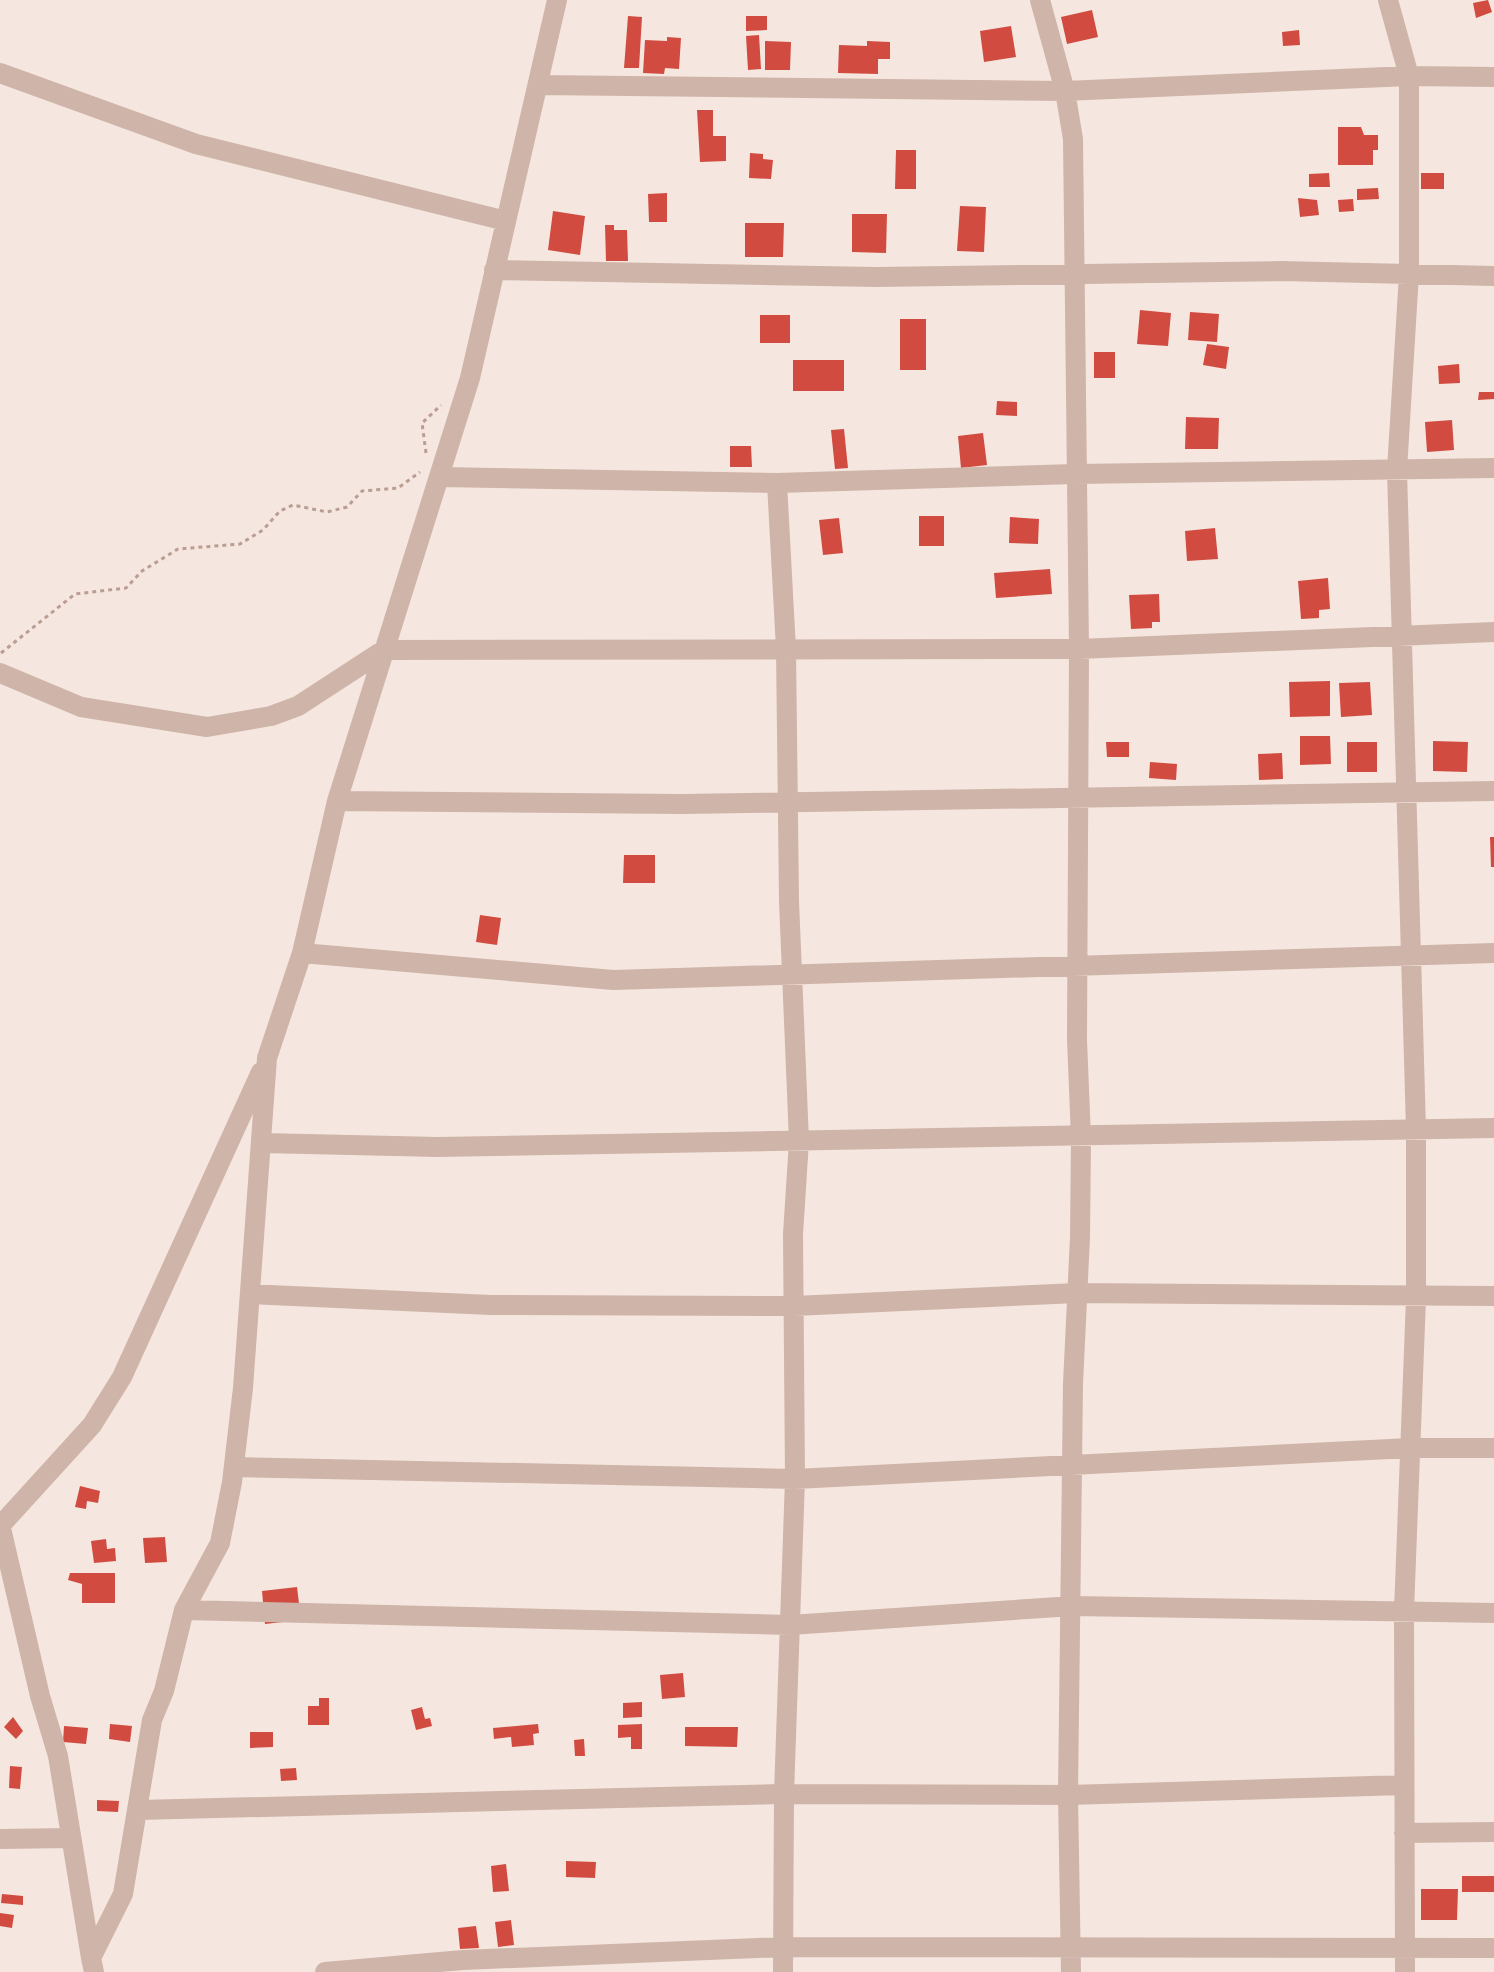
<svg xmlns="http://www.w3.org/2000/svg" width="1494" height="1972" font-family="'Public Sans',sans-serif">
<rect width="100%" height="100%" fill="#f5e7df"/>
<path fill="#d14b41" d="M1488,0L1492,12L1476,18L1473,3Z
M1092,10L1098,37L1067,44L1061,17Z
M628,16L642,17L639,68H624Z
M746,16H767V30L746,31Z
M1011,26L1016,57L984,62L980,31Z
M1299,30L1300,45L1283,46L1282,32Z
M759,35L761,69L748,70L746,36Z
M667,37L681,38L679,69L665,68L664,74L643,73L645,40L667,41Z
M765,41L791,42L790,70H765Z
M867,41L890,42V59H878V74L838,73L839,45L867,46Z
M697,110H713V136H726V161L700,162Z
M1338,127H1361L1364,135H1378V150H1373V165H1338Z
M896,150H916V189H895Z
M750,153L763,154V159L773,160L771,179L749,178Z
M1329,173L1330,187H1309V174Z
M1421,173H1444V189H1421Z
M1378,188L1379,199L1357,200V189Z
M667,193V222H649L648,194Z
M1298,198L1317,200L1319,215L1300,217Z
M1353,199L1354,211L1339,212L1338,200Z
M960,206L986,207L984,252L957,251Z
M553,211L585,216L580,255L548,250Z
M852,214H887L886,253L852,252Z
M745,223H784L783,257H745Z
M605,225H614V230H627L628,261H606Z
M1140,310L1171,313L1168,346L1137,344Z
M1190,312L1219,314L1217,342L1188,340Z
M760,315H790V343H760Z
M900,319H926V370H900Z
M1207,344L1229,347L1226,369L1203,365Z
M1094,352H1115V378H1094Z
M793,360H844V391H793Z
M1459,364L1460,383L1439,384L1438,366Z
M1479,392H1494V399L1478,400Z
M997,401L1017,402V416L996,415Z
M1186,417L1219,418L1218,449H1185Z
M1452,420L1454,450L1427,452L1425,422Z
M844,429L848,468L835,469L831,430Z
M983,433L987,465L961,468L958,436Z
M730,446H751L752,467H730Z
M919,516H944V546H919Z
M1010,517L1039,519L1038,544L1009,543Z
M839,518L843,553L823,555L819,520Z
M1215,528L1218,559L1187,561L1185,531Z
M1050,569L1052,594L996,598L994,573Z
M1328,578L1330,609L1319,610V618L1301,619L1298,581Z
M1159,594L1160,622H1152V628L1131,629L1129,595Z
M1330,681V716L1290,717L1289,682Z
M1370,682L1372,715L1341,717L1339,683Z
M1300,736H1330L1331,764L1300,765Z
M1433,741L1468,742L1467,772L1433,771Z
M1106,742H1129V757H1107Z
M1347,742H1377V772H1347Z
M1282,753L1283,779L1259,780L1258,754Z
M1150,762L1177,764L1176,780L1149,778Z
M1490,837H1494V867H1491Z
M624,855H655V883H623Z
M480,915L501,918L497,945L476,942Z
M80,1486L100,1491L98,1503L87,1501L86,1509L75,1507Z
M165,1537L167,1562L145,1563L143,1538Z
M106,1539L107,1549L115,1548L116,1561L94,1563L91,1541Z
M70,1573H115V1603H82V1584L68,1580Z
M297,1587L301,1620L265,1624L262,1591Z
M683,1673L685,1697L662,1699L660,1675Z
M319,1698H329V1725H308V1706H319Z
M642,1702V1717L623,1718V1703Z
M422,1707L425,1719L430,1718L432,1726L416,1730L411,1710Z
M13,1717L23,1731L16,1739L4,1727Z
M110,1724L132,1726L130,1742L109,1739Z
M538,1724L539,1733L533,1734L534,1745L512,1747L511,1737L494,1739L493,1728Z
M642,1724V1749H631V1737L618,1738V1725Z
M64,1726L88,1728L86,1744L63,1742Z
M685,1727H738L737,1747L685,1746Z
M250,1732H273V1747L250,1748Z
M584,1739L585,1756H575L574,1740Z
M10,1766L22,1767L20,1789L9,1788Z
M296,1768L297,1780L281,1781L280,1769Z
M97,1800L119,1801L118,1812L97,1811Z
M566,1861L596,1862L595,1878L566,1877Z
M506,1864L509,1891L493,1892L491,1866Z
M1462,1876H1494V1892H1462Z
M1421,1889H1458L1457,1920H1421Z
M2,1894L23,1896V1905L1,1903Z
M0,1913L14,1915L12,1928L0,1926Z
M511,1920L514,1945L498,1947L495,1922Z
M476,1926L479,1948L460,1949L458,1928Z"/>
<g fill="none" stroke-linecap="round" stroke-linejoin="round">
<path stroke="#bb9d93" stroke-width="3" stroke-dasharray="4 4" stroke-linecap="butt" d="M426,453L422,423L441,405
M1,653L75,594L126,588L142,571L178,549L240,544L263,530L280,511L293,505L327,512L347,507L362,491L398,488L420,472"/>
<path stroke="#cfb4a9" stroke-width="20" d="M1040,0L1065,91L1073,139L1079,649L1077,1040L1081,1138L1080,1237L1073,1384L1068,1795L1071,1972
M1388,0L1409,76V274L1397,470L1416,1129V1298L1404,1611L1405,1972
M0,73L196,144L506,221
M538,85L1065,91L1409,76L1494,77
M494,270L877,277L1281,271L1494,276
M440,477L777,483L1075,474L1494,468
M777,483L786,649L789,901L799,1141L793,1234L795,1479L784,1794L783,1972
M0,673L81,707L207,727L271,716L298,706L384,650L1079,649L1494,632
M337,801L682,804L1494,791
M302,953L613,980L1494,953
M262,1143L438,1147L1494,1128
M250,1294L491,1305L794,1306L1077,1293L1494,1296
M234,1467L795,1479L1410,1448H1494
M0,1524L40,1696L58,1756L91,1958
M0,1526L92,1425L122,1377L261,1072
M184,1610L790,1625L1073,1606L1494,1613
M139,1810L784,1794L1068,1795L1404,1785
M1404,1833L1494,1832
M0,1839L69,1838
M94,1972L91,1958L123,1894L152,1720L164,1691L184,1610L220,1543L232,1482L243,1388L267,1058L302,953L337,801L470,378L557,0
M325,1972L463,1960L783,1947L1494,1948"/>
</g>
</svg>
